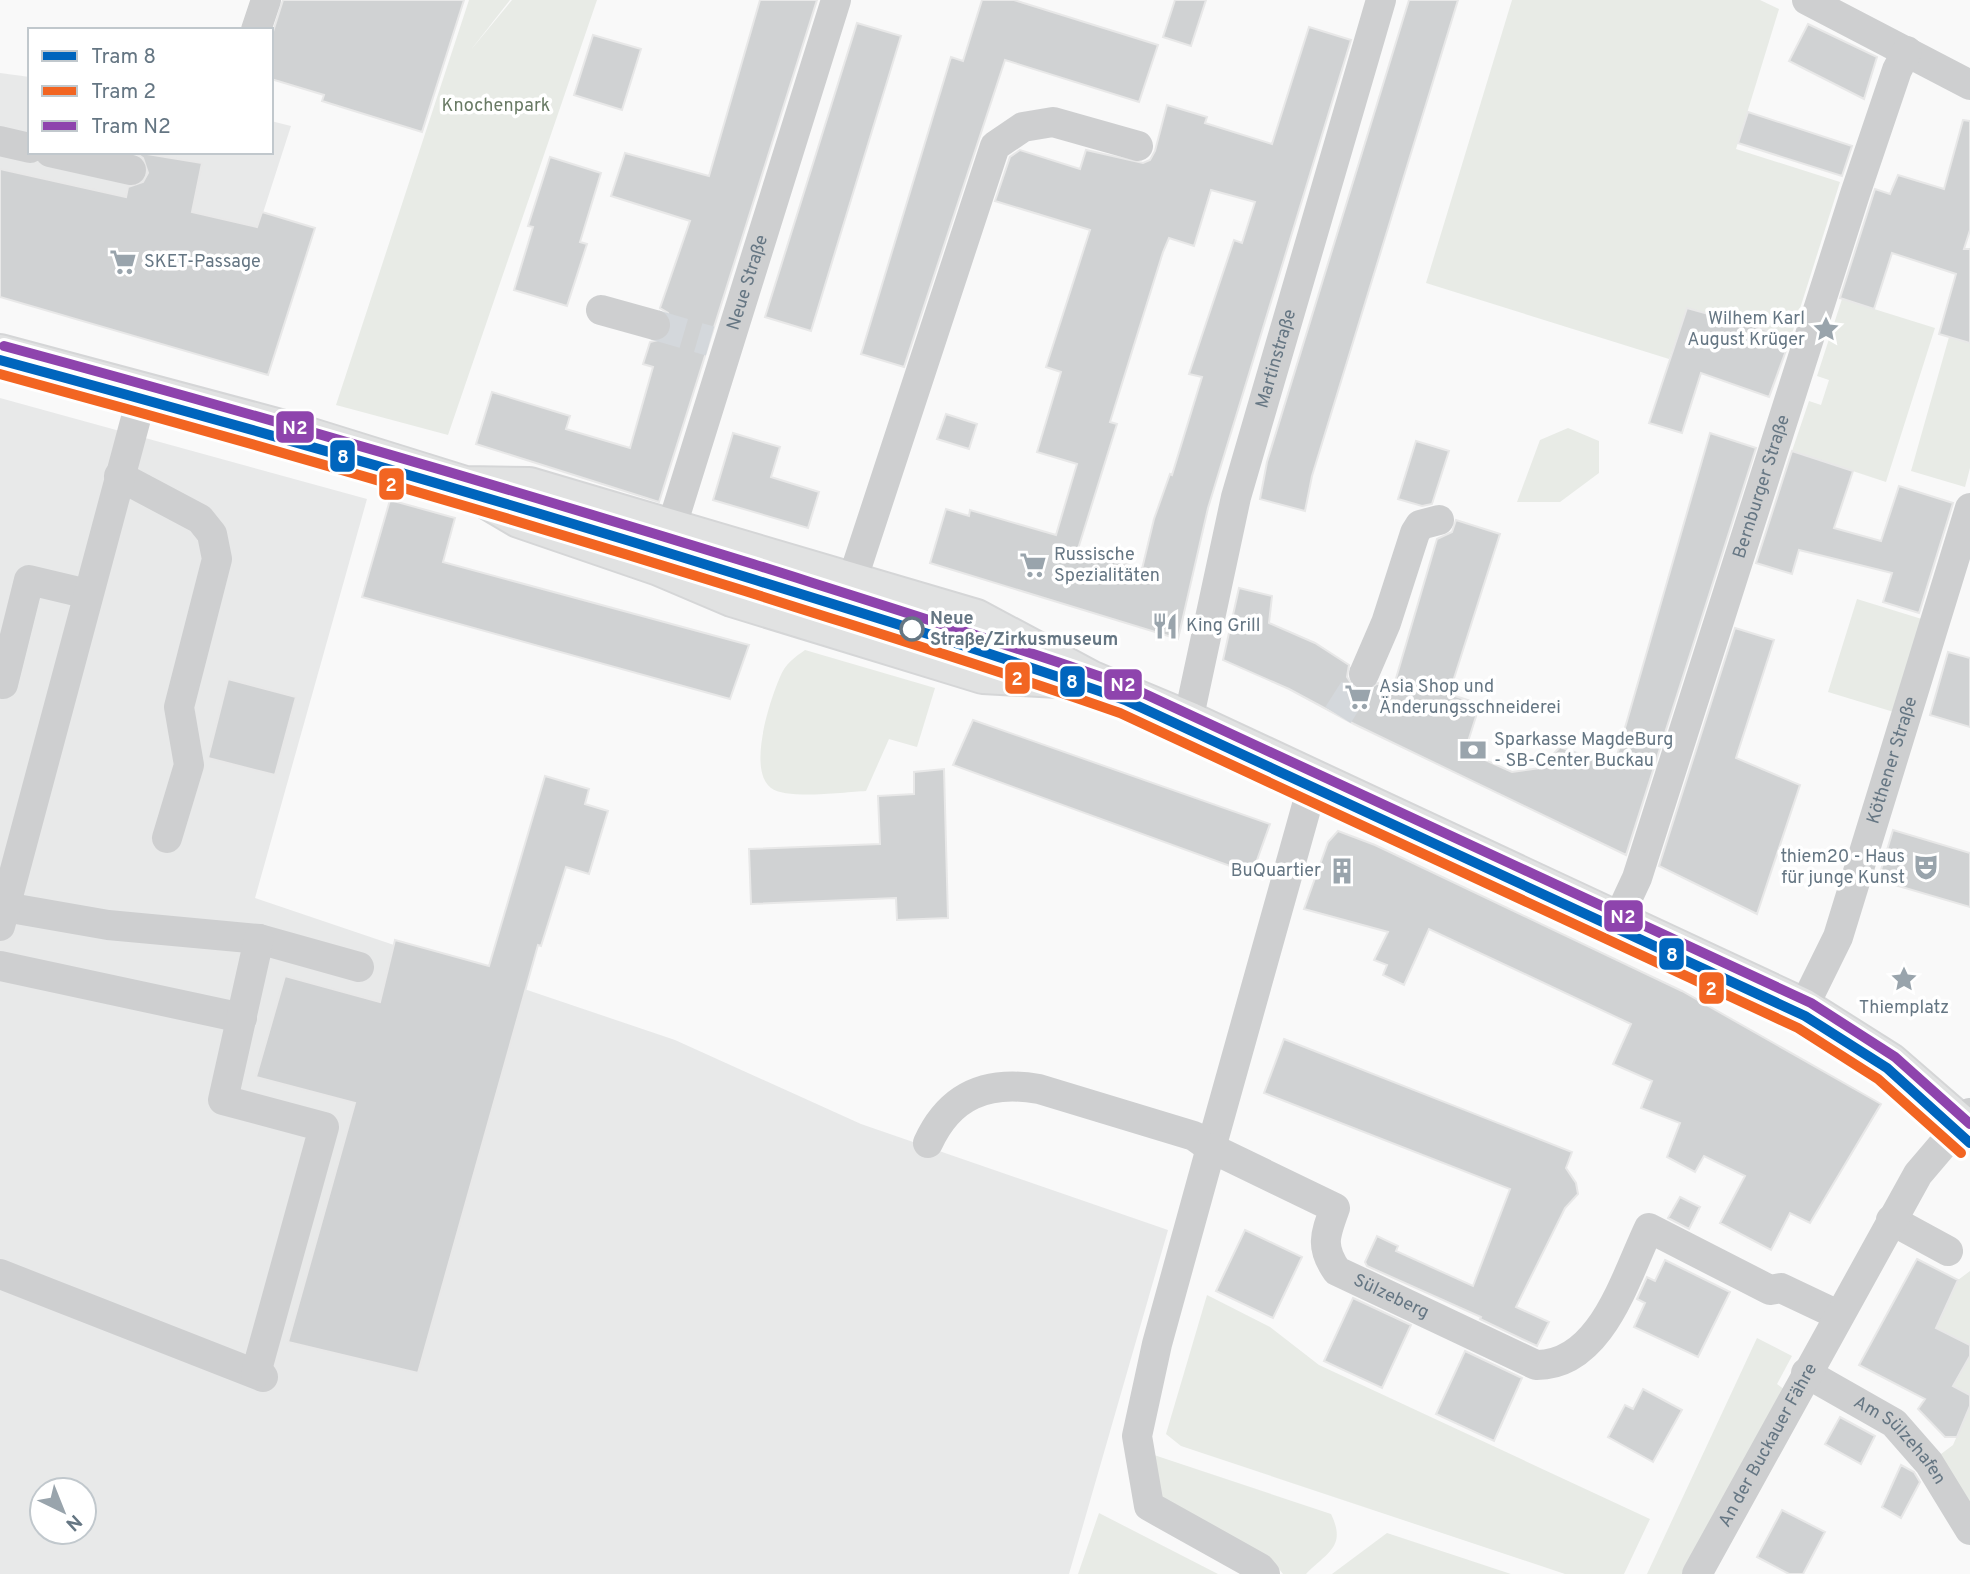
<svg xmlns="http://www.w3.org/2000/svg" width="1970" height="1574" font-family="Overpass,sans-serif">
<rect width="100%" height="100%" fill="#f9f9f9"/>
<path fill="#e8e9e9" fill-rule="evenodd" d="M0,73L30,77V152H271V121L291,126L233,306L0,297Z
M0,398L367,499L255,898L675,1040L861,1124L1168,1230L1069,1574H0ZM42,1490H84V1532H42Z"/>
<path fill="#e8ebe6" d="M469,0H510L470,51L512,0H597L448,435L336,405Z
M1512,0H1760L1779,9L1736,149L1840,182L1791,337L1688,309L1669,359L1426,283Z
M1842,299L1935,328L1886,482L1792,451L1809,401L1821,405L1829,380L1817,376Z
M1949,337L1970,343V468L1965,487L1911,471Z
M1568,428L1599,441V473L1560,502H1517L1540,440Z
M1857,599L1925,620L1897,713L1828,692Z
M805,650L935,688L917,747L889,739L866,791C845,792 787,800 771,788C747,770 770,700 780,677C785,664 795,657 805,650Z
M1970,1271V1345L1936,1328L1958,1280Z
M1207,1295L1270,1327L1319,1365L1650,1519L1624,1574H1565L1181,1446L1166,1434Z
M1757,1338L1792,1356L1777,1384L1785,1390L1685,1574H1647Z
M1970,1356V1395L1953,1386Z
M1970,1406V1530L1929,1463L1953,1445Z
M1154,1455L1331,1514C1347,1547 1327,1552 1306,1574H1283L1271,1559L1162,1501Z
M1099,1513L1218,1574H1078Z
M1387,1533L1511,1574H1332Z"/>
<path fill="#d0d2d3" stroke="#e8e8e8" stroke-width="2" fill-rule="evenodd" d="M283,0H464L422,132L322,101L324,95L271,79V38Z
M760,0H817L659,502L476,444L492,392L570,416L566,429L630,448L653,367L643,364L650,342L667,338L672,329L668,313L660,308L690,221L611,196L625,153L709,176Z
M982,0H1014L1158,45L1139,102L1005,60L904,367L861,354L951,57L963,61Z
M1175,0H1206L1191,46L1163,37Z
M1409,0H1458L1312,476L1305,511L1260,499L1267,462Z
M857,23L901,36L811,331L765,317Z
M1808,24L1877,57L1864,99L1789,61Z
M1309,27L1351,40L1208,508L1178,639L930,563L946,509L969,516L970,510L1056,535L1077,464L1037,452L1061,372L1046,367L1090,230L995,201L1010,157L1020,150L1080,169L1086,150L1143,163L1150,160L1155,151L1167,105L1207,117L1205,123L1272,144ZM1211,190L1255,202L1242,243L1234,240L1189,374L1202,377L1172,475L1170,474L1154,519L1142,569L1078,549L1117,424L1110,422L1163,252L1169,238L1194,246Z
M593,35L641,49L622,110L574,95Z
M1748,112L1852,146L1842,176L1738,143Z
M1963,120L1970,121V230L1964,249H1970V343L1939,334L1956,274L1892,253L1874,309L1840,298L1875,189L1890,194L1898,175L1944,189Z
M135,152L202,163L192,212L257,227L262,212L315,228L268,375L0,297V169L126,197L128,187L143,182L148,173L143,158Z
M550,157L601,173L580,242L587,244L567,306L514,290L533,227L528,226Z
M1687,308L1791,337L1769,397L1701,373L1682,433L1649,423Z
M946,414L977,424L969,449L937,439Z
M733,433L780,447L771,477L819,492L808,528L713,500Z
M1710,433L1756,448L1626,855L1354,724L1289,689L1223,660L1239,588L1272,596L1269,623L1315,643L1349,665L1347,677L1356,690L1367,691L1378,683L1392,692L1437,539L1452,532L1456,520L1500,534L1449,694L1480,704L1465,751L1512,772L1540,768L1560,747L1614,766Z
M1416,441L1449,451L1432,504L1422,506L1398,499Z
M1792,451L1853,471L1834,528L1881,541L1899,486L1953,503L1919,613L1883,602L1892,573L1799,550L1792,574L1756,563Z
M390,500L455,518L443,562L749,645L730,699L362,597Z
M1735,628L1774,640L1736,758L1800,785L1757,914L1659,866Z
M1948,652L1970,658V727L1930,715Z
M228,679L296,697L275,775L208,758Z
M973,720L1270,824L1252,874L953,765Z
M944,769L948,918L897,920L896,898L751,904L749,849L880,844L878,796L914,794V772Z
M545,776L589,789L585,804L608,811L589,874L566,867L541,946L538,945L418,1373L288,1342L355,1103L256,1077L285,976L380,1002L395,940L489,966Z
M1893,830L1970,853V907L1878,880Z
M1338,831L1375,845L1682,991L1881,1104L1810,1223L1790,1213L1771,1250L1720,1223L1745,1176L1704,1156L1695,1172L1667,1157L1680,1123L1641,1108L1652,1081L1613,1064L1631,1024L1429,929L1404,985L1383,975L1387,965L1374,960L1388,932L1304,909L1328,842Z
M1284,1039L1572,1152L1566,1168L1576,1183L1578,1194L1565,1208L1516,1307L1549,1322L1537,1346L1480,1319L1481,1317L1367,1266L1365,1262L1377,1236L1398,1246L1396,1251L1473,1286L1510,1189L1264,1093Z
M1680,1197L1700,1207L1689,1229L1668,1218Z
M1245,1230L1302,1257L1273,1318L1216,1291Z
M1917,1259L1958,1280L1936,1328L1970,1345V1356L1953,1386L1970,1395V1406L1957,1437H1945L1918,1409L1925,1399L1859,1365Z
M1665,1260L1730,1292L1698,1357L1634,1327L1645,1303L1637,1299L1647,1277L1655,1281Z
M1353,1298L1411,1325L1382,1388L1324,1361Z
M1465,1351L1522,1378L1494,1441L1436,1414Z
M1643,1389L1682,1410L1653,1462L1608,1437L1625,1405L1633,1409Z
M1840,1417L1875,1436L1861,1464L1825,1444Z
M1901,1465L1914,1472L1920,1482L1901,1518L1882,1507Z
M1782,1510L1825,1532L1803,1574H1789L1757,1557Z"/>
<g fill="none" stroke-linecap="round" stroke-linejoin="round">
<path stroke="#d4d8dc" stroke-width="30" stroke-dasharray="30 15" stroke-linecap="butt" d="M655,325L710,341
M1338,715L1364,674"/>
<g stroke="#d5d6d7" stroke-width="42">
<path id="major" d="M0,354L295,433L465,486L519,518L659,566L732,597L983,674L1077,679
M465,486L529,487L976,619L1090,680L1188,721L1803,1008L1890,1063L1959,1123L1970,1129"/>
</g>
<g stroke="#cecfd0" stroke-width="30">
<path d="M1807,0L1970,85"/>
<path d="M256,30L266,0"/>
<path d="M0,141L30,148"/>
<path d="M50,152L131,170"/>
<path d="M601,310L655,325"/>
<path d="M119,476L200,519L212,534L217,559L179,707L189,765L167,838"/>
<path d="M643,542L1040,665"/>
<path id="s1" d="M665,548L836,0"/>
<path d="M851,584L995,146L1023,127L1053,122L1138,146"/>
<path d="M1364,674L1386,623L1415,533L1420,525L1439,520"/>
<path d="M3,684L29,580L88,594"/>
<path id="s2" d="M1188,721L1236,497L1381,0"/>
<path d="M5,907L108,925L259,939L359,967"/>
<path id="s3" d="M1617,921L1637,878L1855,194L1897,70L1907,51"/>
<path d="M0,926L143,392"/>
<path d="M0,966L242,1018"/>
<path id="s4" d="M1803,1008L1838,937L1970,508"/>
<path d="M928,1143C950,1095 987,1080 1039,1089L1194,1136L1211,1148L1314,780"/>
<path d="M1891,1220L1948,1251"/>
<path d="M0,1274L263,1377"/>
<path d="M256,1373L324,1127L223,1100L259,939"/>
<path id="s5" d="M1806,1373L1894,1423L1929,1463L1970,1530"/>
<path id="s6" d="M1265,1574L1260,1568L1149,1506L1137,1436L1157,1344L1211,1148L1335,1208C1325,1235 1320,1247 1337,1271L1536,1365C1601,1366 1625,1278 1649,1228L1770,1290L1781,1288L1838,1315"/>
<path id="s7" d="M1697,1574L1918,1174L1970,1113"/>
</g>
<use href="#major" stroke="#e1e2e2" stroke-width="38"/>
<g stroke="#fff" stroke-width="16">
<path id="tram-1" d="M0,360C251,428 500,500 749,578C875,617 1001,656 1125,700L1805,1016L1887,1068L1970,1143"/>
</g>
<g stroke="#fff" stroke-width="16">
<path id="tram-2" d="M0,374C250,442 498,514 745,591C870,631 996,669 1120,713L1798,1028L1878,1079L1961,1153"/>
</g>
<g stroke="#fff" stroke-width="16">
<path id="tram-3" d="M4,346C255,414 504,487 753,564C879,604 1005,643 1130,687L1811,1003L1895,1057L1970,1124"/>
</g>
<use href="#tram-1" stroke="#0065bd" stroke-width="10"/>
<use href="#tram-2" stroke="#f26522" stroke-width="10"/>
<use href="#tram-3" stroke="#8e44ad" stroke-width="10"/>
</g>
<defs>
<g id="supermarket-bare" transform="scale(2.1)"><path d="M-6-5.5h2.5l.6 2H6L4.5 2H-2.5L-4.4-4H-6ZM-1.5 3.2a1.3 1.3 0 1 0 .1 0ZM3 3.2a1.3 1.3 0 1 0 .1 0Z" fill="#99a4ac" stroke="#fff" stroke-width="2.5" paint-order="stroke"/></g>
<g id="sight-bare" transform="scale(2.1)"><path d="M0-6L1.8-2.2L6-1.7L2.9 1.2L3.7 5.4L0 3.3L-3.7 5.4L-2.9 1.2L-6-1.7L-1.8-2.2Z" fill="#99a4ac" stroke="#fff" stroke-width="2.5" paint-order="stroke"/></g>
<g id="restaurant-bare" transform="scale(2.1)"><path d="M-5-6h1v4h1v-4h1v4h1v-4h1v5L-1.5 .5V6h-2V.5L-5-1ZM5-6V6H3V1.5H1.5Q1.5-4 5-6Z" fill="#99a4ac" stroke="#fff" stroke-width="2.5" paint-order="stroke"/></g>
<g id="bank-bare" transform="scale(2.1)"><path d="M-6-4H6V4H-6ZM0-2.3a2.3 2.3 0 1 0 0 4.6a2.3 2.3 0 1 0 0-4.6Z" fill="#99a4ac" stroke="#fff" stroke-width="2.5" paint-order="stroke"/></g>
<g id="theatre-bare" transform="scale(2.1)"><path d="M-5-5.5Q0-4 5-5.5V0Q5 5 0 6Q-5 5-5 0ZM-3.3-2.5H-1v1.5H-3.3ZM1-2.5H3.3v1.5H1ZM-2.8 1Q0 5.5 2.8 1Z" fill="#99a4ac" stroke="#fff" stroke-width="2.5" paint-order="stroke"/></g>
<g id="building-bare" transform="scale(2.1)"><path d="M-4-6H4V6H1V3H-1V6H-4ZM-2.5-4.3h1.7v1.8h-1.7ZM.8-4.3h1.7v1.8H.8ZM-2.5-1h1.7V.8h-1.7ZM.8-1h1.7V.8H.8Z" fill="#99a4ac" stroke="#fff" stroke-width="2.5" paint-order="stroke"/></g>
</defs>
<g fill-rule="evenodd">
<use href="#supermarket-bare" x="123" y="262"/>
<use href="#sight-bare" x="1826" y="329"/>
<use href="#supermarket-bare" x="1033" y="565"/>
<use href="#restaurant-bare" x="1165" y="626"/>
<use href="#supermarket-bare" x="1358" y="697"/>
<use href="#bank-bare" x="1473" y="750"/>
<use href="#theatre-bare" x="1926" y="867"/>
<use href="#building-bare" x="1342" y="871"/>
<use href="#sight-bare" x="1904" y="979"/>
</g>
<circle fill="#fff" stroke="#657683" stroke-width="3.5" cx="912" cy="629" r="11"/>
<g text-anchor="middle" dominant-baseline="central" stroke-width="7" stroke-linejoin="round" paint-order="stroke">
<g font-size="18" fill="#687a64" stroke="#fff">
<text x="496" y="106">Knochenpark</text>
</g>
<g font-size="18" fill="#657683" stroke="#fff" text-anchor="start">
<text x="144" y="262">SKET-Passage</text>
<text x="1805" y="319" text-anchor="end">Wilhem Karl<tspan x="1805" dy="21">August Krüger</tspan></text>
<text x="1054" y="555">Russische<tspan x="1054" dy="21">Spezialitäten</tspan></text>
<text x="1186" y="626">King Grill</text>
<text x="1379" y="687">Asia Shop und<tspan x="1379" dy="21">Änderungsschneiderei</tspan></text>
<text x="1494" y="740">Sparkasse MagdeBurg<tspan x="1494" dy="21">- SB-Center Buckau</tspan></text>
<text x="1905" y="857" text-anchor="end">thiem20 - Haus<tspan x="1905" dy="21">für junge Kunst</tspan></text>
<text x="1321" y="871" text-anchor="end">BuQuartier</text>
<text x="1904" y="1008" text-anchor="middle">Thiemplatz</text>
</g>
<g font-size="18" fill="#657683" stroke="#fff">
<text stroke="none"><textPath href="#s1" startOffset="278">Neue Straße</textPath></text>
<text stroke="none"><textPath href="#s2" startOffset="373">Martinstraße</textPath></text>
<text stroke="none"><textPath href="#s3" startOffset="458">Bernburger Straße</textPath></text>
<text stroke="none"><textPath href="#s4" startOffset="264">Köthener Straße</textPath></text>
<text stroke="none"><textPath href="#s6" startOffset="768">Sülzeberg</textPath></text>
<text stroke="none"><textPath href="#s5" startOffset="117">Am Sülzehafen</textPath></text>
<text stroke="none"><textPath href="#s7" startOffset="147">An der Buckauer Fähre</textPath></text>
</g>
<g font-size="18" font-weight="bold" fill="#657683" stroke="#fff" text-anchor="start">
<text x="930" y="619">Neue<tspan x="930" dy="21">Straße/Zirkusmuseum</tspan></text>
</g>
</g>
<g stroke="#fff" stroke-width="2.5">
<rect x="275" y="410" width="40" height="34" rx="7" fill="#8e44ad"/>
<rect x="329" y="439" width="27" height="34" rx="7" fill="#0065bd"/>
<rect x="378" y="467" width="27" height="34" rx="7" fill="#f26522"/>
<rect x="1004" y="661" width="27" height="34" rx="7" fill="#f26522"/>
<rect x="1059" y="665" width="27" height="33" rx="7" fill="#0065bd"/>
<rect x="1103" y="668" width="40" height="33" rx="7" fill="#8e44ad"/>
<rect x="1603" y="899" width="41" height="34" rx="7" fill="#8e44ad"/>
<rect x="1658" y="937" width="27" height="34" rx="7" fill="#0065bd"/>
<rect x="1698" y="971" width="27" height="34" rx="7" fill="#f26522"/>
</g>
<g font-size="19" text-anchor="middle" font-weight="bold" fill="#fff">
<text x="295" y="434">N2</text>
<text x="343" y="463">8</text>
<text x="391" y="491">2</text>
<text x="1017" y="685">2</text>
<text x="1072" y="688">8</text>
<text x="1123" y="691">N2</text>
<text x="1623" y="923">N2</text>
<text x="1672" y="961">8</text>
<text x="1711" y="995">2</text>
</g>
<rect x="28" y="28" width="245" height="126" fill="#ffffff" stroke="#c1c8cd" stroke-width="2"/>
<rect x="42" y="51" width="35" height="10" fill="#0065bd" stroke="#c1c8cd" stroke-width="2"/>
<text x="91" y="63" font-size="21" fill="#657683">Tram 8</text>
<rect x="42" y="86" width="35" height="10" fill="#f26522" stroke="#c1c8cd" stroke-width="2"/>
<text x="91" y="98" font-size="21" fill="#657683">Tram 2</text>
<rect x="42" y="121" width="35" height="10" fill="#8e44ad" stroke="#c1c8cd" stroke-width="2"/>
<text x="91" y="133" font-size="21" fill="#657683">Tram N2</text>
<g transform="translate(63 1511) rotate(137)"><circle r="33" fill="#ffffff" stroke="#c1c8cd" stroke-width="2"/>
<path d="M0-5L12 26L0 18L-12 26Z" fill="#99a4ac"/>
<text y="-10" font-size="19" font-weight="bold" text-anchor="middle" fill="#657683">N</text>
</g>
</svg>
